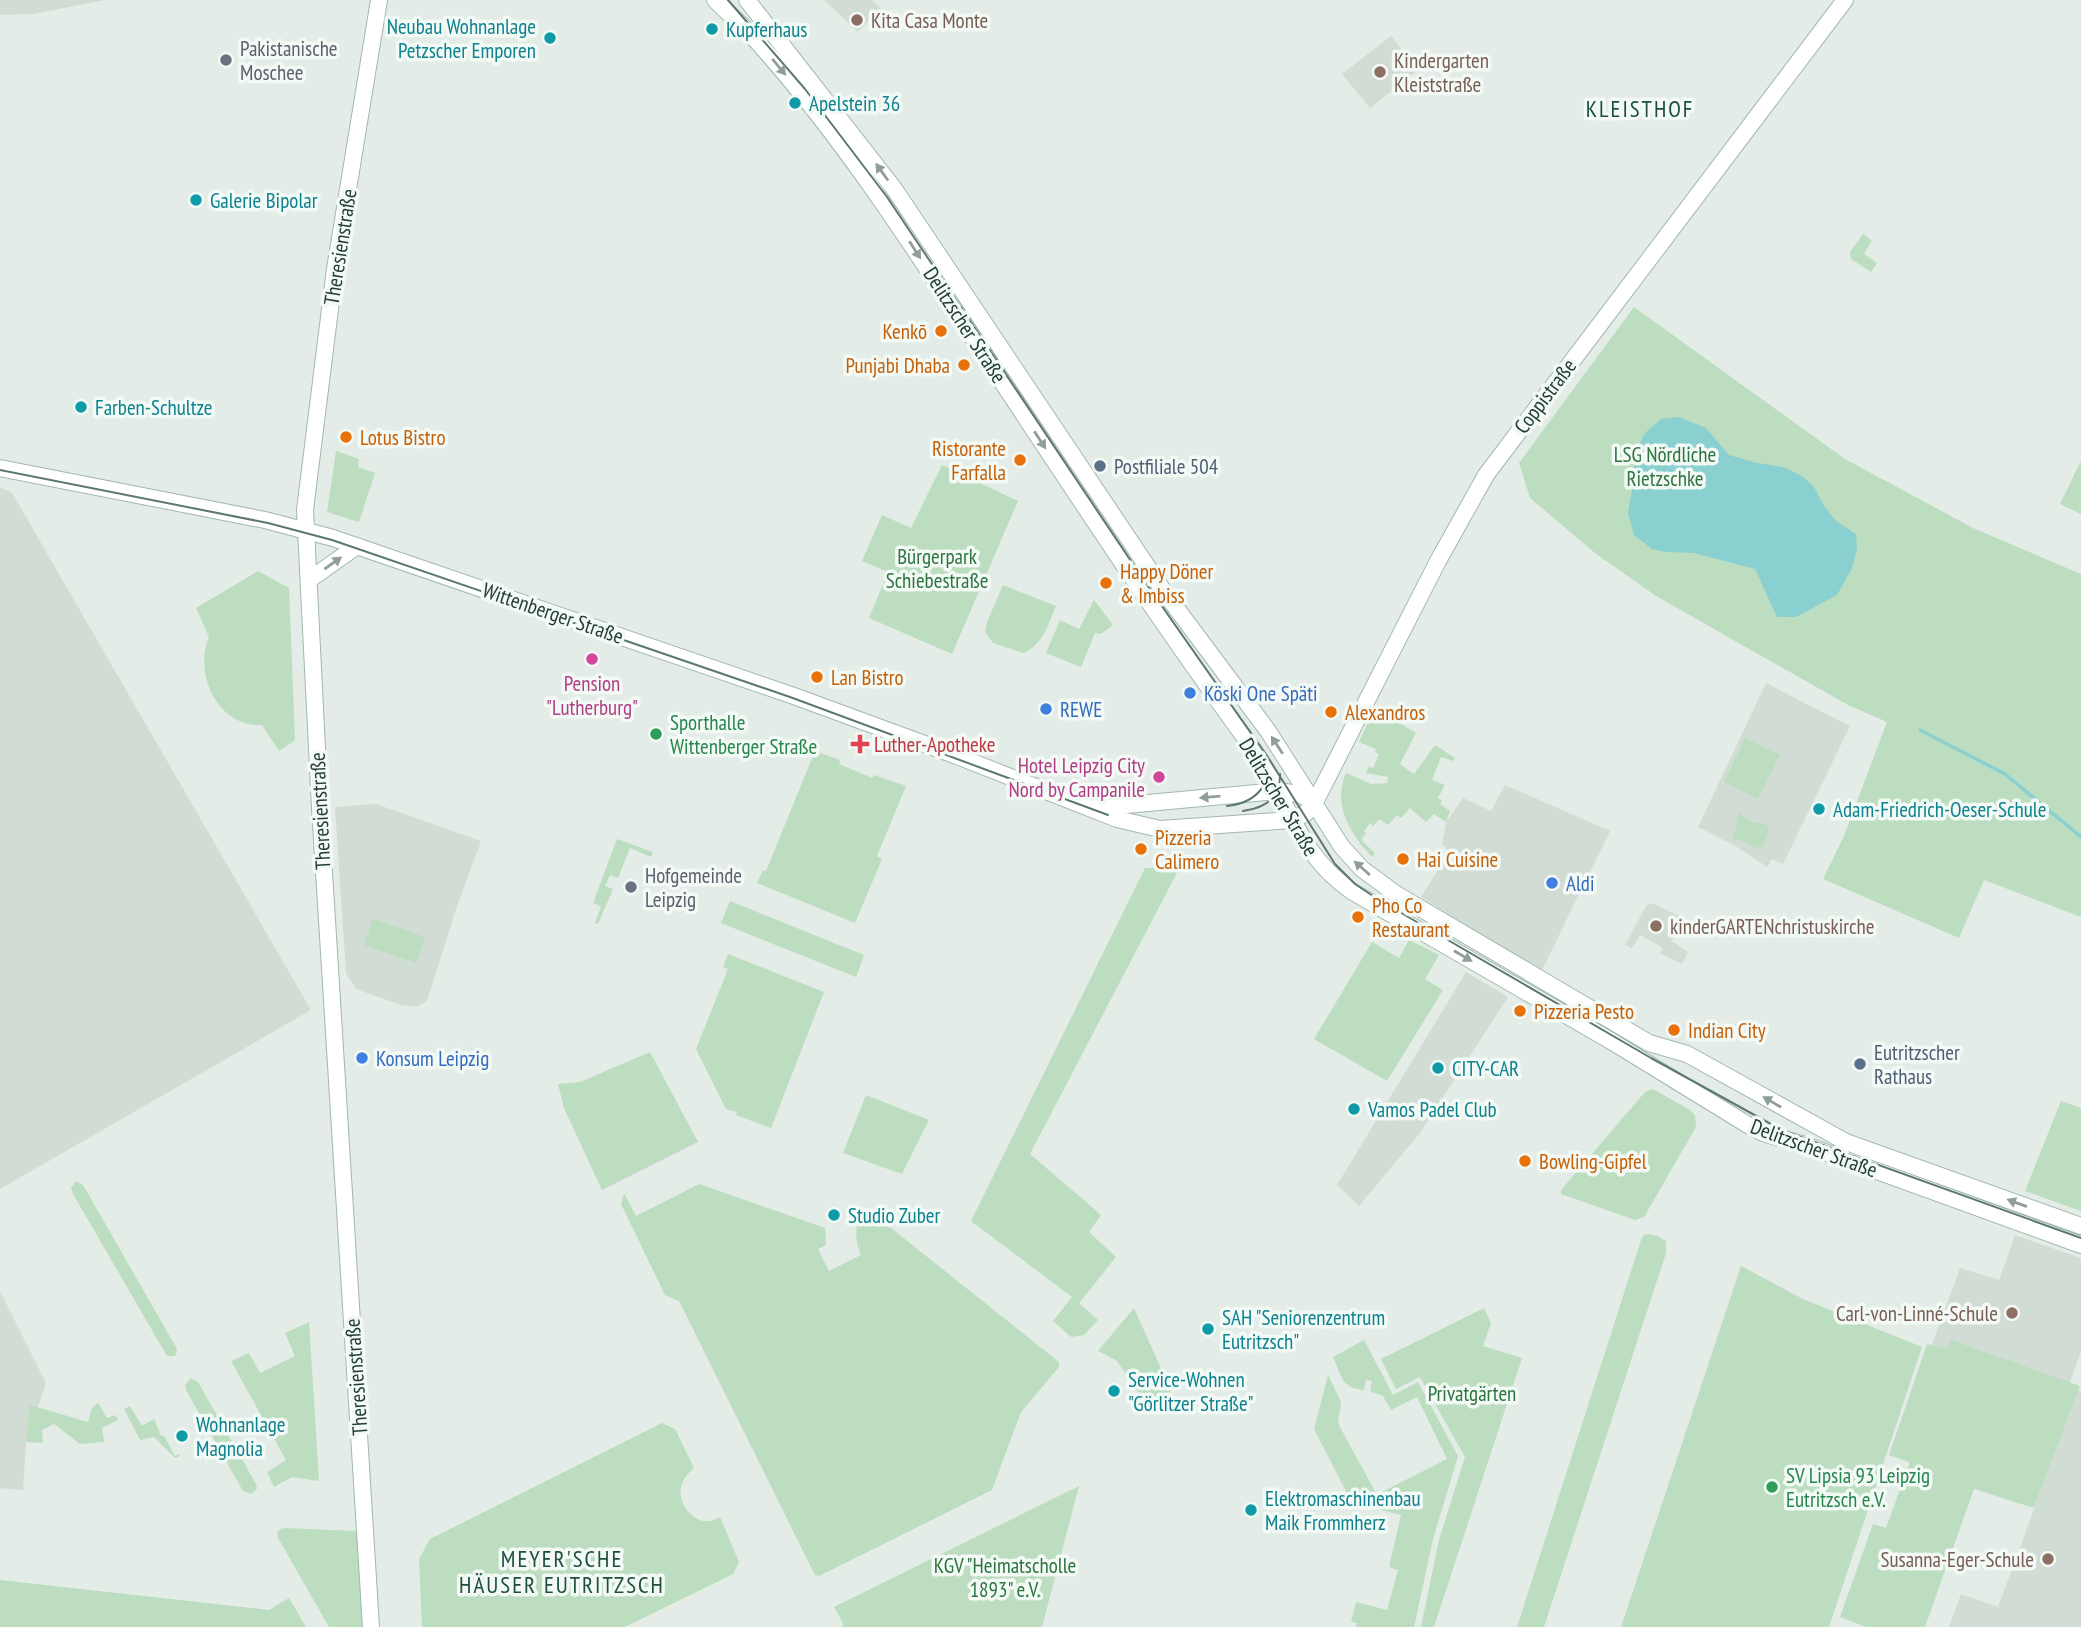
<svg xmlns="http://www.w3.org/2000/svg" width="2081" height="1627" font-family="'PT Sans Narrow',sans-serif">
<rect width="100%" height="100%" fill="#e3ece7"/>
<path fill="#d1dcd5" d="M0,0H105L33,14L0,15Z
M824,0H872L880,8L858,32Z
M1391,36L1418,70L1370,108L1342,74Z
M0,487L12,493L26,517L311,1010L0,1189Z
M1766,683L1850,726L1783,864L1772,859L1767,867L1739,848L1698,827Z
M1505,785L1610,831L1541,972L1421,897L1436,873L1441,858L1447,849L1442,844L1446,822L1463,798L1491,811Z
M376,804L481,841L458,903L427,1001L416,1007L401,1005L356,989L346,973L335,807Z
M1652,903L1681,917L1672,941L1688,952L1682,964L1660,953L1663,948L1640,935L1632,948L1625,945L1646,906Z
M1466,972L1508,997L1420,1133L1359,1206L1337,1185Z
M2015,1235L2081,1258V1352L2066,1392L1932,1345L1960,1268L1999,1280Z
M0,1291L46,1383L26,1442L23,1490L0,1488Z
M2078,1390L2081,1391V1627H1949L1961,1594L1998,1607Z"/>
<path fill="#bcddc0" d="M1863,234L1872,241L1864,254L1877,263L1871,272L1851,259L1850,252Z
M1634,307L1845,459L1973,528L2081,574V917L1984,880L1959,938L1823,879L1844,836L1887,722L1848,705L1656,596L1595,553L1530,498L1519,463Z
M336,451L359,459L358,467L375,473L359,522L327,512Z
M2081,461V514L2060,504Z
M942,465L1018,501L952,654L869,618L888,572L862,561L882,515L911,528Z
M258,571L289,588L295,740L279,751L262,725C218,728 193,673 209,637L196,608Z
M1003,585L1056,606C1048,624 1043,646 1023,653L993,643L985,632L987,622Z
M1094,600L1113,625L1101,634L1095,633L1081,667L1046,653L1060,620L1079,629Z
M1379,711L1416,733L1400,764L1414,774L1435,745L1455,758L1453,761L1441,757L1432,780L1445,785L1438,798L1442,801L1440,804L1450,811L1446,822L1434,814L1426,822L1410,808L1401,818L1397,815L1388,825L1379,819L1373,826L1370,823L1364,831L1366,833L1362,838L1363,842L1375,853L1372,857C1350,834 1332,804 1346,773L1371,784L1387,783L1388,777L1366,773L1369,766L1373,768L1379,754L1375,752L1376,749L1359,742L1371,716Z
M1745,738L1780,755L1758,799L1724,782Z
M815,751L840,760L839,764L872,778L874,775L906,786L877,856L882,859L855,923L757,883L763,870L766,871Z
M1739,813C1742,815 1745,818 1748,820C1760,827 1778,817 1763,846L1756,848L1742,840L1733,839Z
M617,839L653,852L651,857L630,848L618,878L610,875L605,886L613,889L598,924L595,923L601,906L593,903Z
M1180,867L1030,1154L1101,1215L1089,1232L1116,1257L1079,1303L1098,1320L1084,1335L1071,1337L1053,1321L1072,1297L971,1221L1145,868Z
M730,901L864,955L856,977L721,923Z
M373,919L425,937L416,963L364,945Z
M1409,940L1439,955L1425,979L1443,990L1387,1081L1314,1039L1372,942L1399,958Z
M728,954L824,992L771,1128L736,1115L737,1112L726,1109L696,1049L728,969L723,967Z
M650,1052L698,1142L602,1190L564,1108L558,1084L580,1082Z
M1653,1089L1690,1110L1695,1115L1696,1127L1644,1217L1635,1220L1561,1194V1190L1645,1092Z
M866,1095L929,1120L902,1174L843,1153Z
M2061,1101L2081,1108V1211L2025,1191Z
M76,1181L83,1185L177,1349L175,1356H167L73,1194L71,1188Z
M699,1184L825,1228L826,1245L818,1249L829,1271L861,1255C855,1242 855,1231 859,1217L891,1228L1059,1362V1367L1021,1412L992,1490L819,1576L815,1575L679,1301L665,1295L621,1204L624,1193L636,1216Z
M1649,1234L1658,1236L1666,1241V1253L1544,1627H1517L1641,1240L1644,1235Z
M1741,1266L1803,1299L1922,1347L1829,1627H1621Z
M1134,1308L1171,1391L1147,1405L1117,1361L1098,1351Z
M1484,1308L1491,1323L1483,1346L1522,1358L1434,1627H1421L1439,1540L1465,1457L1420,1377L1396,1389L1381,1359Z
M309,1322L319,1481L292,1477L274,1487L267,1472L286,1460L231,1361L249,1353L260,1373L295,1356L285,1333Z
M1364,1340L1393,1395L1418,1382L1458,1456L1433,1539L1414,1627H1356L1357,1623L1351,1622L1356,1602L1387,1610L1398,1570L1389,1567L1401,1515L1377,1509L1382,1492L1447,1459L1417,1397L1391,1410L1383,1396L1370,1391L1372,1381L1366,1380L1364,1390C1341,1388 1342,1376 1333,1357Z
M1951,1340L2080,1386L2034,1508L1974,1489L1925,1627H1866L1840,1617L1873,1524L1886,1528L1909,1465V1462L1889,1455L1927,1344L1947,1349Z
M1328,1375L1341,1402L1338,1422L1341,1429L1376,1493L1372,1508L1352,1503L1314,1429Z
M191,1378L198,1382L256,1484L257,1489L251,1494L243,1491L186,1390L185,1385Z
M98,1403L107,1418L115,1415L118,1420L102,1428L104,1442L80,1444L54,1424L42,1430L43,1443L26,1442L30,1405L88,1422L92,1408Z
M130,1406L142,1426L154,1419L161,1436H164L175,1456L179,1454L180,1456L175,1458L154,1437L140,1440L124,1409Z
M662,1423L675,1429L694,1468C688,1473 683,1479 681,1487C677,1502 693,1524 710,1521C713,1521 717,1518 720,1517L739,1562L733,1574L625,1627H422L419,1559L430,1539Z
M1079,1486L1042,1627H841L844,1625L834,1607Z
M285,1528L355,1531L359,1542L363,1627H329L278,1538L277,1533L280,1529Z
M0,1580L269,1610L289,1598L306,1627H0Z"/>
<path fill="#8bd0d1" d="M1679,417L1706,428L1729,455L1757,463L1783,467L1802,476L1814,487L1824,506L1836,521L1856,534L1857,550L1852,568L1837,595L1796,617H1777L1755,569L1694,553L1665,552L1652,549L1634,535L1628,513L1634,478L1635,456L1644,434L1661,419Z"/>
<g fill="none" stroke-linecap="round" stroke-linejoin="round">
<path stroke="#8bd0d1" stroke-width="3.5" d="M1920,730L2005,774L2081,837"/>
<g stroke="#a1b8ad" stroke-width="18">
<path id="secondary" d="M715,0C731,16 748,30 762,47C847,143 915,250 985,356C1069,483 1151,609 1240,731C1252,747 1264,764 1273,782C1296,826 1310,863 1353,892L1611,1041L1748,1125L1763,1133L1808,1146L2081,1245
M747,0L895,190L1165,593L1268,731L1342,847L1362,869L1396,894L1649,1043L1687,1054L1846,1142L2081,1226
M0,468L265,520L333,538L794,696L957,756L1117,819L1160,829L1292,820L1306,813L1315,802L1438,561L1486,475L1845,0
M309,580L357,546
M1094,808L1278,791L1299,794L1313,801
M371,1627L320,808L305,510L335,269L379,0"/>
</g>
<use href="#secondary" stroke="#fff" stroke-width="16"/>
<path stroke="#5d796e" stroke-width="2" d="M728,0L805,89L887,197L1145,582L1269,759L1335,864L1355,884L1379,900L1651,1058L1769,1123L1787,1132L2081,1238
M0,470L268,523L332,540L790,697L1108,815
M1227,806C1255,803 1274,785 1265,756
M1243,811C1265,808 1281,798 1280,774"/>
</g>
<defs><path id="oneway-solid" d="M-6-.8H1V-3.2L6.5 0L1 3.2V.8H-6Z" transform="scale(1.75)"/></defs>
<g fill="#909e99">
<use href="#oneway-solid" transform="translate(779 67) rotate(50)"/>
<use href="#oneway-solid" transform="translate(882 172) rotate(-126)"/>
<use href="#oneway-solid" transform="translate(915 250) rotate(57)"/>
<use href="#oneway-solid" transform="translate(1040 440) rotate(57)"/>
<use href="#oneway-solid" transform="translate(333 563) rotate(-35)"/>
<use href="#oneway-solid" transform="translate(1277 745) rotate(-123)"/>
<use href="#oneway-solid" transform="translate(1210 797) rotate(175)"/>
<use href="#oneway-solid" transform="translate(1362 868) rotate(-138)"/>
<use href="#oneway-solid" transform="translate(1463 956) rotate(30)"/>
<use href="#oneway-solid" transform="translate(1772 1102) rotate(-150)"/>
<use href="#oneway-solid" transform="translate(2017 1203) rotate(-160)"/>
</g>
<g fill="#8d6e63" stroke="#f3f9f5" stroke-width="2.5">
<circle cx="857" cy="20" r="7"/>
<circle cx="1380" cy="72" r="7"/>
<circle cx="1656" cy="926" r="7"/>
<circle cx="2012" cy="1313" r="7"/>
<circle cx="2048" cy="1559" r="7"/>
</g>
<g fill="#0f9aa8" stroke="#f3f9f5" stroke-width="2.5">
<circle cx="712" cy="29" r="7"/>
<circle cx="550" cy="38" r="7"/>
<circle cx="795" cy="103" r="7"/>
<circle cx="196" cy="200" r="7"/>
<circle cx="81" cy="407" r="7"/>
<circle cx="1819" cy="809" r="7"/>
<circle cx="1438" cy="1068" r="7"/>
<circle cx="1354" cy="1109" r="7"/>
<circle cx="834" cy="1215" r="7"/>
<circle cx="1208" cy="1329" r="7"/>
<circle cx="1114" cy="1391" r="7"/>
<circle cx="182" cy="1436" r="7"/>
<circle cx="1251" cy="1510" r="7"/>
</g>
<g fill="#6b7280" stroke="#f3f9f5" stroke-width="2.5">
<circle cx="226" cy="60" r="7"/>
<circle cx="631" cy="887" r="7"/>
</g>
<g fill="#e8710a" stroke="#f3f9f5" stroke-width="2.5">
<circle cx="941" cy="331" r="7"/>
<circle cx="964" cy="365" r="7"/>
<circle cx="346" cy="437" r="7"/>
<circle cx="1020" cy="460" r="7"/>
<circle cx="1106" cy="583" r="7"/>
<circle cx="817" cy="677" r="7"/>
<circle cx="1331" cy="712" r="7"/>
<circle cx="1141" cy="849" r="7"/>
<circle cx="1403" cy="859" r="7"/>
<circle cx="1358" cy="917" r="7"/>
<circle cx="1520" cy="1011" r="7"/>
<circle cx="1674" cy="1030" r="7"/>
<circle cx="1525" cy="1161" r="7"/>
</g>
<g fill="#5c6f8a" stroke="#f3f9f5" stroke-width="2.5">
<circle cx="1100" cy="466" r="7"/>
<circle cx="1860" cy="1064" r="7"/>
</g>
<g fill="#d1479c" stroke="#f3f9f5" stroke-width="2.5">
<circle cx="592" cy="659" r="7"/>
<circle cx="1159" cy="777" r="7"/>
</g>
<g fill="#3f7fe0" stroke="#f3f9f5" stroke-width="2.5">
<circle cx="1190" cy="693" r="7"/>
<circle cx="1046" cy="709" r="7"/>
<circle cx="1552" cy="883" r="7"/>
<circle cx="362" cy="1058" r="7"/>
</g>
<g fill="#2e9e5b" stroke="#f3f9f5" stroke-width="2.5">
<circle cx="656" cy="734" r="7"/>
<circle cx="1772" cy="1487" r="7"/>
</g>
<path fill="#e0444e" stroke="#f3f9f5" stroke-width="2.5" d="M856.5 733.5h7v7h7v7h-7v7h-7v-7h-7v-7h7z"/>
<g text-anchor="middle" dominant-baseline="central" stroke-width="7" stroke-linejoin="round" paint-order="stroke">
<g font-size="21" fill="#785e54" stroke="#f3f9f5" text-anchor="start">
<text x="871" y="20">Kita Casa Monte</text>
<text x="1394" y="60">Kindergarten<tspan x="1394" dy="24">Kleiststraße</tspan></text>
<text x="1670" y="926">kinderGARTENchristuskirche</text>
<text x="1998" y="1313" text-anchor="end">Carl-von-Linné-Schule</text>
<text x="2034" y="1559" text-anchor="end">Susanna-Eger-Schule</text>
</g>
<g font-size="21" fill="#0d838f" stroke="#f3f9f5" text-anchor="start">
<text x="536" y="26" text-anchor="end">Neubau Wohnanlage<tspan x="536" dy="24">Petzscher Emporen</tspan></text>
<text x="726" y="29">Kupferhaus</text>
<text x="809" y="103">Apelstein 36</text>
<text x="210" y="200">Galerie Bipolar</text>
<text x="95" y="407">Farben-Schultze</text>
<text x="1833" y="809">Adam-Friedrich-Oeser-Schule</text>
<text x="1452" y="1068">CITY-CAR</text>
<text x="1368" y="1109">Vamos Padel Club</text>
<text x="848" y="1215">Studio Zuber</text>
<text x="1222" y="1317">SAH "Seniorenzentrum<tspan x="1222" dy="24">Eutritzsch"</tspan></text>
<text x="1128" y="1379">Service-Wohnen<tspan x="1128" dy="24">"Görlitzer Straße"</tspan></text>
<text x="196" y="1424">Wohnanlage<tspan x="196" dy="24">Magnolia</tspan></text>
<text x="1265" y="1498">Elektromaschinenbau<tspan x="1265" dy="24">Maik Frommherz</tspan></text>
</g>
<g font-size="21" fill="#5b616d" stroke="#f3f9f5" text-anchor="start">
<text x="240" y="48">Pakistanische<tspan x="240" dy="24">Moschee</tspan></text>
<text x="645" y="875">Hofgemeinde<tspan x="645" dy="24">Leipzig</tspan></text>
</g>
<g font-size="21" fill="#223e33" stroke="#f3f9f5">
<text transform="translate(340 247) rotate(-81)">Theresienstraße</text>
<text transform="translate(965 325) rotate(57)">Delitzscher Straße</text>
<text transform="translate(1545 396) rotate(-53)">Coppistraße</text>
<text transform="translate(553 613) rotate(19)">Wittenberger Straße</text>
<text transform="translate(1279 797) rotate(59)">Delitzscher Straße</text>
<text transform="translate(320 811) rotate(-93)">Theresienstraße</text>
<text transform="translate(1814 1148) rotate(20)">Delitzscher Straße</text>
<text transform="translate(356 1377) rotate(-94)">Theresienstraße</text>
</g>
<g font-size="21" fill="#c56008" stroke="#f3f9f5" text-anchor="start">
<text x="927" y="331" text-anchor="end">Kenkō</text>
<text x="950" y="365" text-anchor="end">Punjabi Dhaba</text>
<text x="360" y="437">Lotus Bistro</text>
<text x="1006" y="448" text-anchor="end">Ristorante<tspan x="1006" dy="24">Farfalla</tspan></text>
<text x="1120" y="571">Happy Döner<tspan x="1120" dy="24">&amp; Imbiss</tspan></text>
<text x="831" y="677">Lan Bistro</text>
<text x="1345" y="712">Alexandros</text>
<text x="1155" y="837">Pizzeria<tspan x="1155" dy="24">Calimero</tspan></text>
<text x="1417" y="859">Hai Cuisine</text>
<text x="1372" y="905">Pho Co<tspan x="1372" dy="24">Restaurant</tspan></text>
<text x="1534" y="1011">Pizzeria Pesto</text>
<text x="1688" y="1030">Indian City</text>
<text x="1539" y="1161">Bowling-Gipfel</text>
</g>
<g font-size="21" fill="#2d743f" stroke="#f3f9f5">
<text x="1665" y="454">LSG Nördliche<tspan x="1665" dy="24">Rietzschke</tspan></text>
<text x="937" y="556">Bürgerpark<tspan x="937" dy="24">Schiebestraße</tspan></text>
<text x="1472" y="1393">Privatgärten</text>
<text x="1005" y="1565">KGV "Heimatscholle<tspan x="1005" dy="24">1893" e.V.</tspan></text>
</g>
<g font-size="21" fill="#4e5e75" stroke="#f3f9f5" text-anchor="start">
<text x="1114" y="466">Postfiliale 504</text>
<text x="1874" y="1052">Eutritzscher<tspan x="1874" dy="24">Rathaus</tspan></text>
</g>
<g font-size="21" fill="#b23c85" stroke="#f3f9f5">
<text x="592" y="683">Pension<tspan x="592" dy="24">"Lutherburg"</tspan></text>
<text x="1145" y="765" text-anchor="end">Hotel Leipzig City<tspan x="1145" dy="24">Nord by Campanile</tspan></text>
</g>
<g font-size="21" fill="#366cbe" stroke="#f3f9f5" text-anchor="start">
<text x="1204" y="693">Köski One Späti</text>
<text x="1060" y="709">REWE</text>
<text x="1566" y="883">Aldi</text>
<text x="376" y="1058">Konsum Leipzig</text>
</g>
<g font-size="21" fill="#27864d" stroke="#f3f9f5" text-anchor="start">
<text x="670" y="722">Sporthalle<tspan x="670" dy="24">Wittenberger Straße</tspan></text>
<text x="1786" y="1475">SV Lipsia 93 Leipzig<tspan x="1786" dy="24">Eutritzsch e.V.</tspan></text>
</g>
<g font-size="21" fill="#be3a42" stroke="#f3f9f5" text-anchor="start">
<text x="874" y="744">Luther-Apotheke</text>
</g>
<g font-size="23" letter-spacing="2" fill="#1e503d" stroke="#f3f9f5">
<text x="1640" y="108">KLEISTHOF</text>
<text x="562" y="1558">MEYER'SCHE<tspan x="562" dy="26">HÄUSER EUTRITZSCH</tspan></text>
</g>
</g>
</svg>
